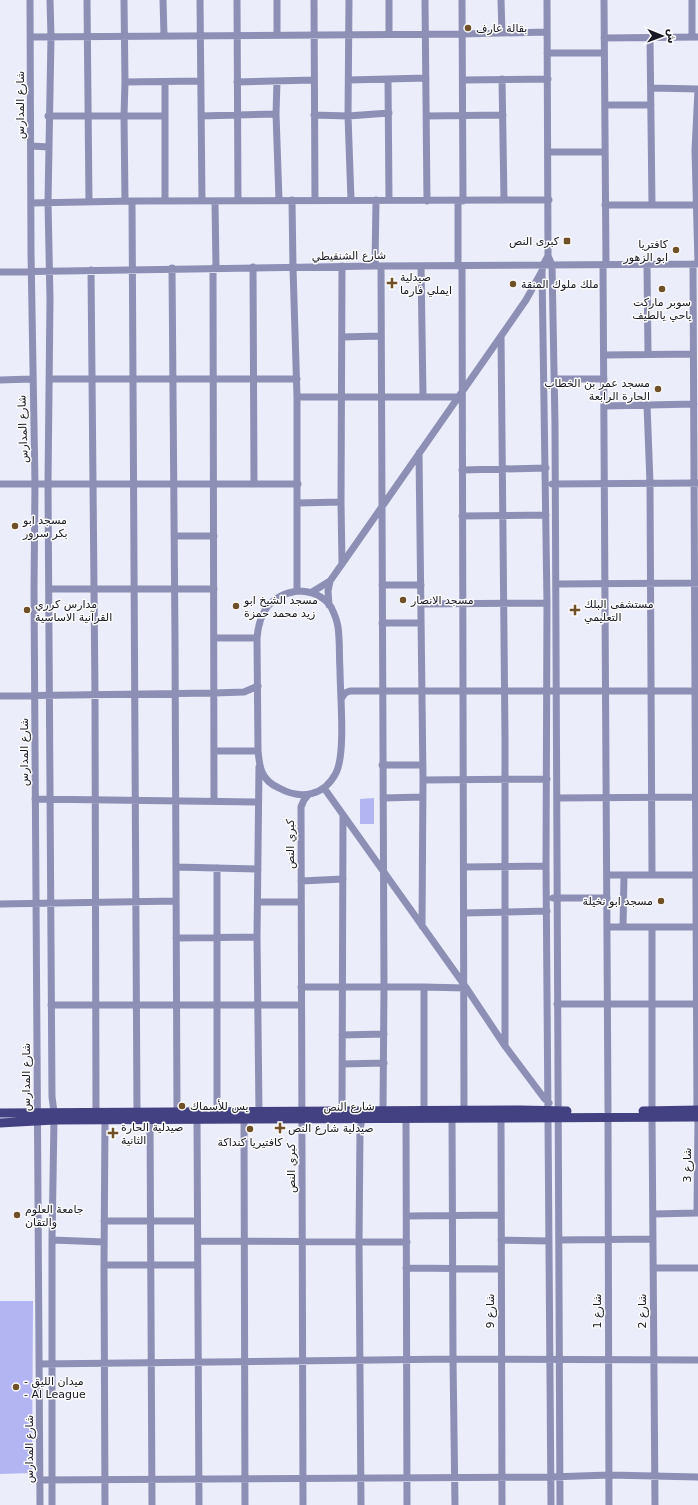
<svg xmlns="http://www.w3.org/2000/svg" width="698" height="1505" font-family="'DejaVu Sans',Vazirmatn,sans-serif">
<rect width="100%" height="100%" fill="#ecedfa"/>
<path fill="#b3b5f3" d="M374,798V824H360V799Z
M0,1301H33L32,1473L0,1474Z"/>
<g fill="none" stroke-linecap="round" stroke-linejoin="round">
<path stroke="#8d8fb5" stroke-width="7" d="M30,0L31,253L35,483L34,591L40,1505
M50,0L51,37L48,202L50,299L48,483L52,1097L54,1112
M87,0L89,202
M124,0L125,82L124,116L125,201
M163,0L164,35
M200,0L202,201
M237,0L238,201
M314,0L315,200
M349,0L348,116L351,200
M389,0V34
M425,0L427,201
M462,0L463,201
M501,0L502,33
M547,0L548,256L552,265L555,424L560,1505
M604,0L606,265
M277,35V0
M31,37L462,34L547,32
M692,37V0
M604,38L698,37
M650,38L652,205
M547,53H604
M388,79L389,200
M502,79L504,200
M349,80L426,78
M463,80L548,79
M277,81L276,114L279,200
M125,82L200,81
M165,82V201
M237,82L314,80
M651,88L698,89
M605,105H651
M314,115L348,116L389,113
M48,116H165
M201,116L276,114
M427,116L503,115
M31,146L49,147
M549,152H605
M292,200L293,268L297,397V591
M132,201L137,1112
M215,201L216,268
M31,203L132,201L549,200
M605,205H696
M548,256L543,265L542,271L547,603L546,866L551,1505
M647,264L648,354
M693,264L697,1110
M603,265L608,1111
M342,266L341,502L342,564
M375,266L376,200
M381,266L384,987L383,1111
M421,266L423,396
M458,266V201
M462,266L464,1111
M253,267L254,484
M172,268L175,639L177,1112
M213,268L214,801
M91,270L95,695L96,1112
M0,272L375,266L698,264L695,150L698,90
M501,336L505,737V1046
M342,337L381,336
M604,355L693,354
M49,379H297
M555,379H604
M0,380L32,379
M297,397H458
M647,405L650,483L652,875
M605,406L694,404
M419,453L423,780L422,926
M462,470L546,468
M0,484H298
M552,484L698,483
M298,503L341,502
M462,516L546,515
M174,536H214
M556,584L698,583
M382,585H421
M49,589H214
M297,591C310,591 323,595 331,607C334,613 337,620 338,627C340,641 339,656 340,670C340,694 346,753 336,773C324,796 301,800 279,788C272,785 265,779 262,772C259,765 259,758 258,751L257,638C259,612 270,595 297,591Z
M312,592L330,581L342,564L501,336L526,300L542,271
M421,604L547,603
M329,605L328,591L330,581
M382,623H421
M214,638H257
M0,696L214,693L244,692L258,686
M341,699L345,693L350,691H698
M214,751H258
M382,765H423
M259,767L257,937L259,1112
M423,780L547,779
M324,788L465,986L505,1046L544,1098L549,1103
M383,798L423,797
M557,798L698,797
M35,799L258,802
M176,867L258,869
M464,867L546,866
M607,875H696
M301,881L343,879
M553,898H607
M258,902H301
M0,904L176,901
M464,913L547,911
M607,927H696
M623,927L624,875
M652,927V1110
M176,938L257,937
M301,987H424L465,988
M557,1004H698
M51,1005H301
M342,1035L384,1034
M342,1064L384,1063
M424,1110V987
M342,1111L343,816
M217,1112V868
M452,1113L453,1359L455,1505
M608,1116L609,1505
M501,1117L502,1505
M652,1117L655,1505
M406,1118L407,1505
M197,1119L199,1505
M244,1119L245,1505
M105,1120L104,1265L105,1505
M150,1120L152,1505
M697,1213L698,1117
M653,1214L698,1213
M407,1216L501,1215
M104,1221H197
M52,1240L104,1242
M501,1240L549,1241
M559,1240L653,1239
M198,1241L407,1242
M104,1265H197
M406,1268L501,1269
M653,1268H698
M39,1364L453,1359L698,1360
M40,1480L550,1477L609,1475L698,1477
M52,1505V1240L54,1120
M303,1505L301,807L304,800L308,795
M361,1505L359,1242L360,1130L362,1118"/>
<path stroke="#434181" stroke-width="9" d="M643,1111L698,1110
M0,1113L520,1110L567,1111
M0,1123L54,1120L698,1117"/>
</g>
<g fill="#705026" stroke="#fbfbfb" stroke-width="1.5">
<circle cx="468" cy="28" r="4"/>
<rect x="563" y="237" width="8" height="8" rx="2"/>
<circle cx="676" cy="250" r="4"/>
<path d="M390 277h4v4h4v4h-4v4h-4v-4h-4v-4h4z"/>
<circle cx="513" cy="284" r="4"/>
<circle cx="662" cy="289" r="4"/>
<circle cx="658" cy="389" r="4"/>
<circle cx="15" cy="526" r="4"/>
<circle cx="403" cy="600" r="4"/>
<circle cx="236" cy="606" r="4"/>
<circle cx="27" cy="610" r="4"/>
<path d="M573 604h4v4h4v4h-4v4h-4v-4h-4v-4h4z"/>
<circle cx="661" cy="901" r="4"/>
<circle cx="182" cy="1106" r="4"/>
<path d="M278 1122h4v4h4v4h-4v4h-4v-4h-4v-4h4z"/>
<circle cx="250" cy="1129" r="4"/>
<path d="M111 1127h4v4h4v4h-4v4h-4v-4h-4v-4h4z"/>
<circle cx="17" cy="1215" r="4"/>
<circle cx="16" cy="1387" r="4"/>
</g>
<g text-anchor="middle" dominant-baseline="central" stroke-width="3" stroke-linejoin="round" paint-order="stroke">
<g font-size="11" fill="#171823" stroke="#fbfbfb" text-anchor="start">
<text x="476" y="28">بقالة عارف</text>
<text x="559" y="241" text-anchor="end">كبرى النص</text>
<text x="668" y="244" text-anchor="end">كافتريا<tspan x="668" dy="13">ابو الزهور</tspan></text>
<text x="400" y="277">صيدلية<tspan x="400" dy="13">ايملي فارما</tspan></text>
<text x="521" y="284">ملك ملوك المنقة</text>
<text x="662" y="302" text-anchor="middle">سوبر ماركت<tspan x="662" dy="13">ياحي يالطيف</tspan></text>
<text x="650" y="383" text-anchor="end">مسجد عمر بن الخطاب<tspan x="650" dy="13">الحارة الرابعة</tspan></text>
<text x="23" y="520">مسجد ابو<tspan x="23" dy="13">بكر سرور</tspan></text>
<text x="244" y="600">مسجد الشيخ ابو<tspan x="244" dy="13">زيد محمد حمزة</tspan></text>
<text x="411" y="600">مسجد الانصار</text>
<text x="35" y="604">مدارس كرري<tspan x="35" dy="13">القرآنية الاساسية</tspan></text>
<text x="584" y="604">مستشفى البلك<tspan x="584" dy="13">التعليمي</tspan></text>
<text x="653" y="901" text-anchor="end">مسجد ابو نخيلة</text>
<text x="190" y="1106">يس للأسماك</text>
<text x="121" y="1127">صيدلية الحارة<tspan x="121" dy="13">الثانية</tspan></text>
<text x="288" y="1128">صيدلية شارع النص</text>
<text x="250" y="1142" text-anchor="middle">كافتيريا كنداكة</text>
<text x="25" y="1209">جامعة العلوم<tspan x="25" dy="13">والتقان</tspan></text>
<text x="24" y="1381">- ميدان الليق<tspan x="24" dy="13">- Al League</tspan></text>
</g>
<g font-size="11" fill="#171823" stroke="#fbfbfb">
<text transform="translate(20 105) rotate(-90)">شارع المدارس</text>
<text transform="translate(349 256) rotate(-1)">شارع الشنقيطي</text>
<text transform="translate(23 429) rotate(-92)">شارع المدارس</text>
<text transform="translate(24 752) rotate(-90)">شارع المدارس</text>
<text transform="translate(290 844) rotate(-90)">كبري النص</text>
<text transform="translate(26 1077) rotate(-90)">شارع المدارس</text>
<text transform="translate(349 1107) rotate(-1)">شارع النص</text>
<text transform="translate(687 1165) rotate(-90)">شارع 3</text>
<text transform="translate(291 1168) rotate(-90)">كبري النص</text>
<text transform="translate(490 1311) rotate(-90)">شارع 9</text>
<text transform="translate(597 1311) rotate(-90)">شارع 1</text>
<text transform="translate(642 1311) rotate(-90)">شارع 2</text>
<text transform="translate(29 1449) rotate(-90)">شارع المدارس</text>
</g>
</g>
<g transform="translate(662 36) rotate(91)" stroke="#fbfbfb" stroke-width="3" paint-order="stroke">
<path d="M0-3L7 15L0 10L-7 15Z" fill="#171823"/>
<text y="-6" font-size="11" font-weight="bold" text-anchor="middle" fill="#171823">ش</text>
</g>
</svg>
